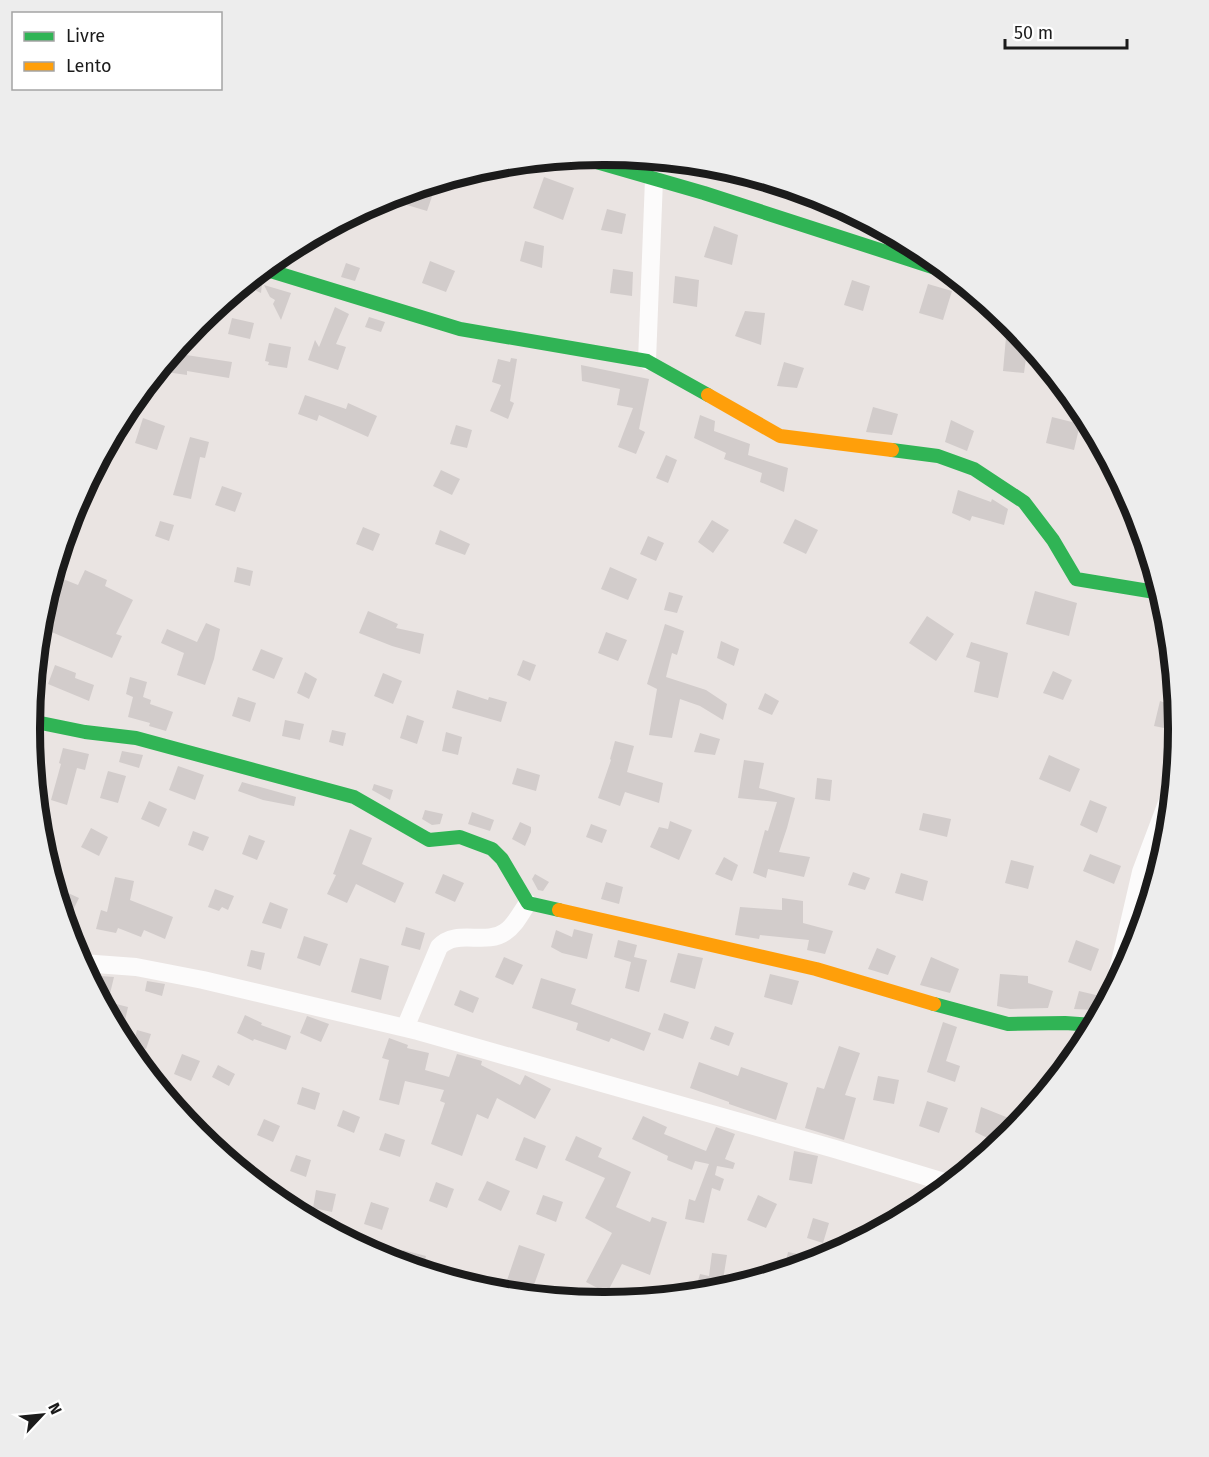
<svg xmlns="http://www.w3.org/2000/svg" width="1209" height="1457" font-family="'Fira Sans',sans-serif">
<rect width="100%" height="100%" fill="#eae4e2"/>
<path fill="#d2cccb" d="M544,177L574,188L563,220L533,208Z
M437,182L427,211L407,205L409,190Z
M607,209L626,214L622,234L601,230Z
M714,226L738,235L732,265L704,257Z
M525,241L544,246L542,268L520,261Z
M430,261L455,271L446,292L422,283Z
M346,263L360,268L355,281L341,277Z
M613,269L633,272L632,296L610,293Z
M675,276L699,280L697,307L673,303Z
M252,278L262,284L261,293L244,285Z
M852,280L870,286L863,311L844,305Z
M928,284L952,291L943,320L919,313Z
M264,285L291,293L281,320L273,304L275,300L270,297Z
M335,307L349,314L336,344L346,347L338,370L308,360L315,340L319,347Z
M745,311L765,313L761,345L735,336Z
M369,317L385,322L381,332L365,327Z
M232,318L254,323L250,339L228,334Z
M1006,337L1028,344L1024,373L1003,371Z
M269,343L291,347L287,368L268,365L269,362L265,361Z
M173,353L232,362L229,378L187,371V375L159,371Z
M511,358L517,359L510,401L514,403L508,419L490,411L501,385L492,382L498,359L510,362Z
M784,362L804,368L797,388L777,386Z
M581,365L649,379L639,429L645,432L636,454L618,447L633,408L617,405L620,389L582,381Z
M305,395L346,409L348,403L377,416L368,437L319,415L317,421L298,414Z
M873,407L898,414L892,435L866,432Z
M700,415L715,421L714,431L750,444L748,455L788,468L784,492L760,482L762,473L724,459L726,453L694,438Z
M1052,417L1080,424L1074,450L1046,443Z
M143,418L165,426L157,450L135,443Z
M951,420L974,431L967,451L945,442Z
M456,425L472,430L467,448L450,444Z
M190,437L209,442L205,458L200,457L191,499L173,495Z
M666,455L677,460L668,483L656,478Z
M441,470L460,479L452,495L433,486Z
M222,486L242,493L235,512L215,505Z
M958,490L991,502L992,499L1008,509L1004,525L972,516L970,521L952,513Z
M795,519L818,530L806,554L783,543Z
M712,520L729,530L713,553L698,542Z
M160,521L174,525L169,541L155,536Z
M363,527L380,534L373,551L356,544Z
M440,530L470,544L465,555L435,544Z
M648,536L664,543L656,561L640,554Z
M237,567L253,571L250,586L234,582Z
M610,567L637,579L628,600L601,589Z
M85,570L107,580L105,586L133,600L116,634L122,636L112,658L40,627L41,616L53,575L78,585Z
M1035,591L1077,603L1069,636L1026,624Z
M669,592L683,596L677,613L664,610Z
M368,611L398,624L396,628L424,634L420,654L392,646L359,633Z
M927,616L954,634L936,661L909,643Z
M206,623L220,629L214,659L205,685L177,675L184,653L161,643L167,629L197,642Z
M665,624L684,631L677,655L672,653L666,677L706,690L727,704L723,720L700,706L680,699L672,738L649,735L657,689L647,684Z
M606,632L627,640L618,661L598,653Z
M721,641L739,649L734,666L717,658Z
M971,642L1008,653L998,698L974,692L980,662L966,657Z
M261,649L283,658L274,679L252,670Z
M523,660L536,665L530,681L517,675Z
M55,665L76,673L75,678L94,685L89,701L48,684Z
M1053,671L1072,680L1063,700L1043,693Z
M305,672L317,679L309,699L297,693Z
M383,673L402,681L393,704L374,696Z
M130,677L147,682L143,697L151,700L150,704L173,712L166,731L149,726L150,723L128,717L133,697L126,694Z
M457,690L488,700L489,697L507,702L501,722L452,708Z
M765,693L779,701L772,715L758,709Z
M238,697L256,703L250,722L232,716Z
M1160,701L1177,707L1179,731L1154,726Z
M407,715L424,721L417,744L400,738Z
M285,720L304,724L300,740L282,736Z
M332,730L346,733L343,746L329,742Z
M446,732L462,737L458,755L442,751Z
M700,733L720,739L715,755L694,752Z
M615,741L634,746L627,772L663,783L659,803L625,792L620,806L598,798L611,760L610,759Z
M63,748L89,754L85,770L77,768L67,805L51,800L61,764L59,763Z
M122,751L143,755L139,768L119,762Z
M1049,755L1080,769L1070,792L1039,779Z
M744,760L764,763L759,788L795,798L787,828L779,852L810,857L804,877L768,869L766,878L753,873L765,830L768,831L777,802L738,798Z
M178,766L204,775L195,800L169,790Z
M517,768L540,775L536,791L512,784Z
M108,771L126,776L118,803L100,798Z
M817,778L832,780L830,801L815,799Z
M242,782L296,797L294,806L263,800L238,791Z
M374,784L393,790L390,800L372,790Z
M1090,800L1107,807L1097,833L1080,825Z
M149,801L167,809L159,827L141,819Z
M425,810L443,814L440,824L432,825L422,819Z
M472,812L494,820L490,831L468,824Z
M923,813L951,819L947,837L919,830Z
M670,821L692,830L679,860L650,847L659,827L668,829Z
M520,822L531,827V832L525,846L512,839Z
M591,824L607,830L602,843L586,837Z
M91,828L108,837L99,856L81,847Z
M350,829L372,838L362,864L404,883L395,903L356,884L347,903L327,894L336,875L333,874Z
M193,831L209,837L203,851L188,845Z
M249,835L265,841L257,860L242,854Z
M1090,854L1121,866L1114,884L1083,871Z
M724,857L738,865L732,881L715,874Z
M1011,860L1034,866L1028,889L1005,883Z
M853,872L870,878L865,890L848,885Z
M901,873L928,881L923,901L895,893Z
M443,874L464,883L455,902L435,893Z
M535,874L549,882L543,891L538,890L532,879Z
M115,877L134,881L130,900L173,917L165,939L144,930L141,937L118,928L116,933L96,929L101,910L107,912Z
M606,882L623,887L619,904L601,899Z
M55,887L79,898L66,924Z
M215,889L234,896L228,910L222,907L219,911L208,907Z
M782,898L803,901V923L833,931L825,954L807,950L809,940L760,935L759,939L735,935L740,907L782,910Z
M270,902L288,909L281,929L262,923Z
M406,927L425,933L420,950L401,945Z
M574,929L593,934L587,959L562,953L551,947L556,930L572,937Z
M304,936L328,944L320,966L297,958Z
M618,940L637,945L634,957L647,960L639,992L625,988L631,962L614,957Z
M1076,940L1099,949L1091,971L1068,962Z
M877,948L896,956L888,975L868,969Z
M251,950L265,953L261,970L247,966Z
M678,953L703,958L695,989L670,982Z
M504,957L523,965L513,985L495,977Z
M931,957L959,969L950,993L920,985Z
M360,958L389,966L381,1000L351,992Z
M770,974L799,981L792,1005L764,997Z
M1000,974L1028,976V983L1053,991L1048,1008L1010,1009L997,1006Z
M100,976L114,977L108,1002L128,1007L124,1025L113,1022L97,991Z
M541,978L576,989L571,1004L651,1033L644,1051L611,1038L609,1042L576,1030L578,1023L532,1008Z
M147,981L165,984L162,996L145,991Z
M460,990L479,998L473,1013L454,1005Z
M1079,991L1100,996L1096,1010L1074,1009Z
M664,1013L689,1022L683,1039L658,1030Z
M245,1015L262,1023L261,1025L291,1036L286,1050L254,1039L253,1041L237,1033Z
M307,1016L329,1024L321,1042L300,1033Z
M943,1022L957,1027L946,1061L960,1066L955,1082L927,1072Z
M715,1026L734,1033L729,1046L710,1039Z
M137,1030L151,1034L146,1049L133,1045Z
M389,1038L408,1045L407,1048L429,1053L425,1070L449,1077L457,1054L482,1061L481,1065L520,1085L525,1075L551,1089L535,1119L497,1098L488,1119L477,1114L462,1156L431,1144L445,1103L440,1101L444,1090L405,1081L399,1105L379,1100L389,1060L382,1058Z
M839,1046L860,1053L845,1095L856,1098L844,1140L805,1128L817,1087L824,1089Z
M182,1054L200,1061L191,1081L174,1074Z
M699,1062L738,1076L741,1067L788,1083L776,1120L729,1104V1102L690,1088Z
M218,1065L235,1074L229,1086L212,1077Z
M878,1076L899,1080L894,1104L873,1100Z
M302,1087L320,1093L315,1110L297,1104Z
M927,1101L948,1108L939,1133L919,1126Z
M981,1107L1021,1123L1006,1138L1001,1136L998,1143L975,1132Z
M343,1110L360,1117L354,1133L337,1126Z
M643,1116L667,1127L664,1134L706,1151L716,1127L735,1134L725,1159L735,1163L733,1169L717,1166L715,1175L724,1179L720,1191L712,1188L704,1223L685,1219L689,1199L695,1201L709,1164L695,1161L692,1170L667,1160L668,1156L632,1139Z
M264,1119L280,1126L273,1142L257,1135Z
M385,1133L405,1140L400,1157L379,1150Z
M576,1136L602,1148L598,1157L631,1172L616,1207L650,1222L652,1217L667,1222L650,1275L622,1264L607,1293L586,1282L612,1233L585,1218L605,1178L565,1160Z
M524,1137L546,1146L537,1169L515,1160Z
M794,1151L818,1156L812,1184L789,1180Z
M296,1155L311,1160L306,1177L290,1171Z
M487,1181L510,1191L501,1211L478,1200Z
M436,1182L454,1189L447,1208L429,1201Z
M316,1190L336,1194L332,1212L313,1208Z
M543,1195L563,1202L556,1222L536,1214Z
M758,1195L777,1204L766,1228L747,1220Z
M371,1202L389,1208L382,1230L364,1224Z
M813,1218L829,1223L823,1243L807,1238Z
M519,1245L545,1254L530,1296L504,1289Z
M403,1250L426,1256L423,1271L400,1264Z
M788,1252L807,1256L805,1265L784,1271Z
M712,1253L727,1255L723,1280L741,1285L716,1292L694,1294L700,1274L709,1276Z"/>
<g fill="none" stroke-linecap="round" stroke-linejoin="round">
<path stroke="#fcfbfb" stroke-width="18" d="M647,361L654,179
M82,963L136,967L203,980L418,1031L835,1149L951,1184
M1114,988L1141,872L1173,787
M405,1028L439,947C457,928 485,946 505,932C515,926 521,912 528,903"/>
<path stroke="#30b455" stroke-width="14" d="M579,157L704,193L951,273
M264,269L460,329L647,361L708,395
M892,450L938,456L974,469L1024,502L1053,540L1076,579L1161,593
M31,721L85,732L136,738L354,797L429,840L460,837L492,849L502,859L528,903L559,910
M934,1004L1008,1024L1065,1023L1094,1025"/>
<path stroke="#ff9f0a" stroke-width="14" d="M708,395L780,436L892,450
M559,910L816,969L934,1004"/>
</g>
<path d="M0 0H1209V1457H0ZM603 165H605A563 563 0 0 1 1168 728V729A563 563 0 0 1 605 1292H603A563 563 0 0 1 40 729V728A563 563 0 0 1 603 165Z" fill="#ededed" fill-rule="evenodd"/>
<path fill="none" stroke="#1b1b1b" stroke-width="8" d="M603 165H605A563 563 0 0 1 1168 728V729A563 563 0 0 1 605 1292H603A563 563 0 0 1 40 729V728A563 563 0 0 1 603 165Z"/>
<rect x="12" y="12" width="210" height="78" fill="#ffffff" stroke="#a4a4a4" stroke-width="1.5"/>
<rect x="24" y="32" width="30" height="9" fill="#30b455" stroke="#a4a4a4" stroke-width="1.5"/>
<text x="66" y="42" font-size="18" fill="#1b1b1b">Livre</text>
<rect x="24" y="62" width="30" height="9" fill="#ff9f0a" stroke="#a4a4a4" stroke-width="1.5"/>
<text x="66" y="72" font-size="18" fill="#1b1b1b">Lento</text>
<g transform="translate(42 1415) rotate(64)" stroke="#ffffff" stroke-width="4.5" paint-order="stroke">
<path d="M0-4.5L10 22L0 15L-10 22Z" fill="#1b1b1b"/>
<text y="-9" font-size="16" font-weight="bold" text-anchor="middle" fill="#1b1b1b">N</text>
</g>
<path d="M1005 39v9h122v-9" fill="none" stroke="#1b1b1b" stroke-width="3"/>
<text x="1014" y="39" font-size="18" fill="#1b1b1b" stroke="#ffffff" stroke-width="4.5" paint-order="stroke">50 m</text>
</svg>
